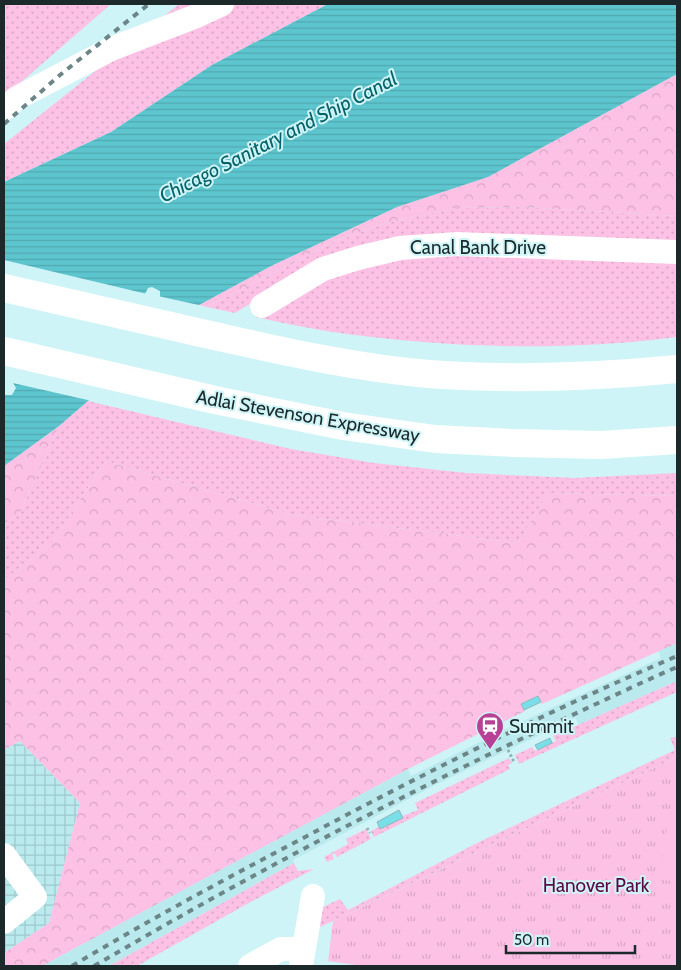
<svg xmlns="http://www.w3.org/2000/svg" width="681" height="970" font-family="Cabin,sans-serif">
<defs>
<pattern id="industrial-grid" width="8" height="8" patternUnits="userSpaceOnUse" patternTransform="scale(1.25)"><rect width="8" height="8" fill="#baeaee"/><path d="M0 4h8M4 0v8" fill="none" stroke="#9fc9cc"/></pattern>
<pattern id="grass-dots" width="8" height="8" patternUnits="userSpaceOnUse" patternTransform="scale(1.25)"><rect width="8" height="8" fill="#fdc1e6"/><path d="M2 2h.1M6 6h.1" fill="none" stroke="#d8a6c5" stroke-width="1.8" stroke-linecap="round"/></pattern>
<pattern id="forest-crowns" width="20" height="18" patternUnits="userSpaceOnUse" patternTransform="scale(1.25)"><rect width="20" height="18" fill="#fdc1e6"/><path d="M2 6a3 3 0 1 1 6 0M12 15a3 3 0 1 1 6 0" fill="none" stroke="#d8a6c5"/></pattern>
<pattern id="park-tufts" width="24" height="20" patternUnits="userSpaceOnUse" patternTransform="scale(1.25)"><rect width="24" height="20" fill="#fdc1e6"/><path d="M3 7l-1-3M5 7V3M7 7l1-3M15 17l-1-3M17 17v-4M19 17l1-3" fill="none" stroke="#d8a6c5"/></pattern>
<pattern id="water-rules" width="6" height="5" patternUnits="userSpaceOnUse" patternTransform="scale(1.25)"><rect width="6" height="5" fill="#5dc5ce"/><path d="M0 2.5h6" fill="none" stroke="#50a9b1"/></pattern>
</defs>
<rect width="100%" height="100%" fill="#cef4f7"/>
<path fill="#baeaee" d="M677,643V681L579,725L575,718L435,785L293,860L294,863L109,966H42L408,769L411,776L512,726L661,658L658,650Z"/>
<path fill="url(#industrial-grid)" d="M20,741L80,803L49,923L4,953V750Z"/>
<path fill="url(#grass-dots)" d="M4,4H111L4,97Z
M179,4H328L212,65L111,132L4,182V144Z
M523,207L677,216V244L478,239L271,291L235,313L207,307L334,242L386,223L455,208Z
M413,253L677,259V337C561,352 442,348 326,331C302,327 279,322 255,317L328,275Z
M88,401L291,449L374,463L466,473L575,478L677,473V496L548,493L518,543L293,515L105,461L53,542L4,580V524L20,513L59,426Z
M677,681V692L519,764L515,755L532,747L535,751L556,741L553,736Z
M675,737H677V757L318,928L321,908L340,899L348,910L479,842L675,750L670,738Z
M509,758L512,763L508,765L510,769L374,837L371,831L379,827L381,829L402,818V816L418,810L415,803Z
M366,829L371,839L337,857L334,853L332,854L334,859L327,862L324,857L348,844L346,839Z
M294,863L298,871L314,869L247,904L137,966H109Z"/>
<path fill="url(#forest-crowns)" d="M677,74V216L523,207L455,208L386,223L334,242L207,307L199,305L271,266L397,207L488,177Z
M59,426L20,513L4,524V466Z
M105,461L293,515L518,543L548,493L677,496V643L542,704L537,696L522,703L525,711L491,728L488,723L483,724L486,730L408,769L42,966H4V953L49,923L80,803L20,741L4,750V580L53,542Z"/>
<path fill="url(#park-tufts)" d="M677,757V966H363L328,961L333,921Z"/>
<path fill="#fdc1e6" d="M675,775H677V882L659,879Z"/>
<path fill="url(#water-rules)" fill-rule="evenodd" d="M328,4H677V74L488,177L397,207L271,266L199,305L59,426L4,466V395H12L16,388L12,381L4,380V182L111,132L212,65ZM152,287L160,291V299L149,303L144,296L148,288Z"/>
<path fill="#cef4f7" d="M4,260L147,294L150,300H156L158,296L203,306L92,401L4,381Z"/>
<path fill="#78dfe8" stroke="#91b5b9" d="M538,696L541,702L524,710L521,704Z
M550,738L552,743L538,750L535,745Z
M399,810L403,818L380,829L377,822Z"/>
<g fill="none" stroke-linecap="round" stroke-linejoin="round">
<path stroke="#92b1b3" stroke-width="3" stroke-dasharray="2.5 2.5" stroke-linecap="butt" d="M508,750L514,762
M367,828L370,833"/>
<path stroke="#fff" stroke-width="24" d="M4,109L17,98L111,49L194,17L222,4
M262,306L323,269L358,258L400,248L457,244L677,252
M4,855L35,897L4,922
M250,966L281,949H304
M301,966L313,896"/>
<path stroke="#fff" stroke-width="28" d="M4,288C72,304 141,319 210,335C282,351 355,368 429,374C511,380 595,377 677,369
M4,351L215,400L343,426L435,439L514,443L601,445L677,440"/>
<path stroke="#6c8587" stroke-width="4" stroke-dasharray="6 6" stroke-linecap="butt" d="M4,124L60,75L149,4
M72,966C149,920 227,878 307,836C428,771 551,710 677,656
M94,966C239,881 388,802 540,730C586,709 631,687 677,667"/>
</g>
<defs>
<g id="station-pin" transform="scale(1.4375)"><path d="M0 17L-7.5 6A9.5 9.5 0 1 1 7.5 6Z" fill="#b84095" stroke="#cef4f7"/><path d="M-3-6H3Q5-6 5-4V2Q5 4 3 4L4.5 6H3L1.5 4h-3L-3 6H-4.5L-3 4Q-5 4-5 2V-4Q-5-6-3-6ZM-3.5-4v3h7v-3ZM-3.5 1v1.5H-2V1ZM2 1v1.5H3.5V1Z" fill="#fff"/></g>
</defs>
<g fill-rule="evenodd">
<use href="#station-pin" x="490" y="726"/>
</g>
<g text-anchor="middle" dominant-baseline="central" stroke-width="4" stroke-linejoin="round" paint-order="stroke">
<g font-size="19" fill="#1b292a" stroke="#cef4f7">
<text x="478" y="247">Canal Bank Drive</text>
<text transform="translate(308 416) rotate(10)">Adlai Stevenson Expressway</text>
</g>
<g font-size="19" fill="#1b292a" stroke="#cef4f7" text-anchor="start">
<text x="509" y="726">Summit</text>
</g>
<g font-size="19" fill="#580844" stroke="#cef4f7">
<text x="596" y="885">Hanover Park</text>
</g>
<g font-size="20" font-style="italic" fill="#066369" stroke="#cef4f7">
<text transform="translate(278 137) rotate(-27)">Chicago Sanitary and Ship Canal</text>
</g>
</g>
<rect width="681" height="970" fill="none" stroke="#1b292a" stroke-width="10"/>
<path d="M506 945v8h129v-8" fill="none" stroke="#1b292a" stroke-width="2.5"/>
<text x="514" y="945" font-size="15" fill="#1b292a" stroke="#cef4f7" stroke-width="4" paint-order="stroke">50 m</text>
</svg>
